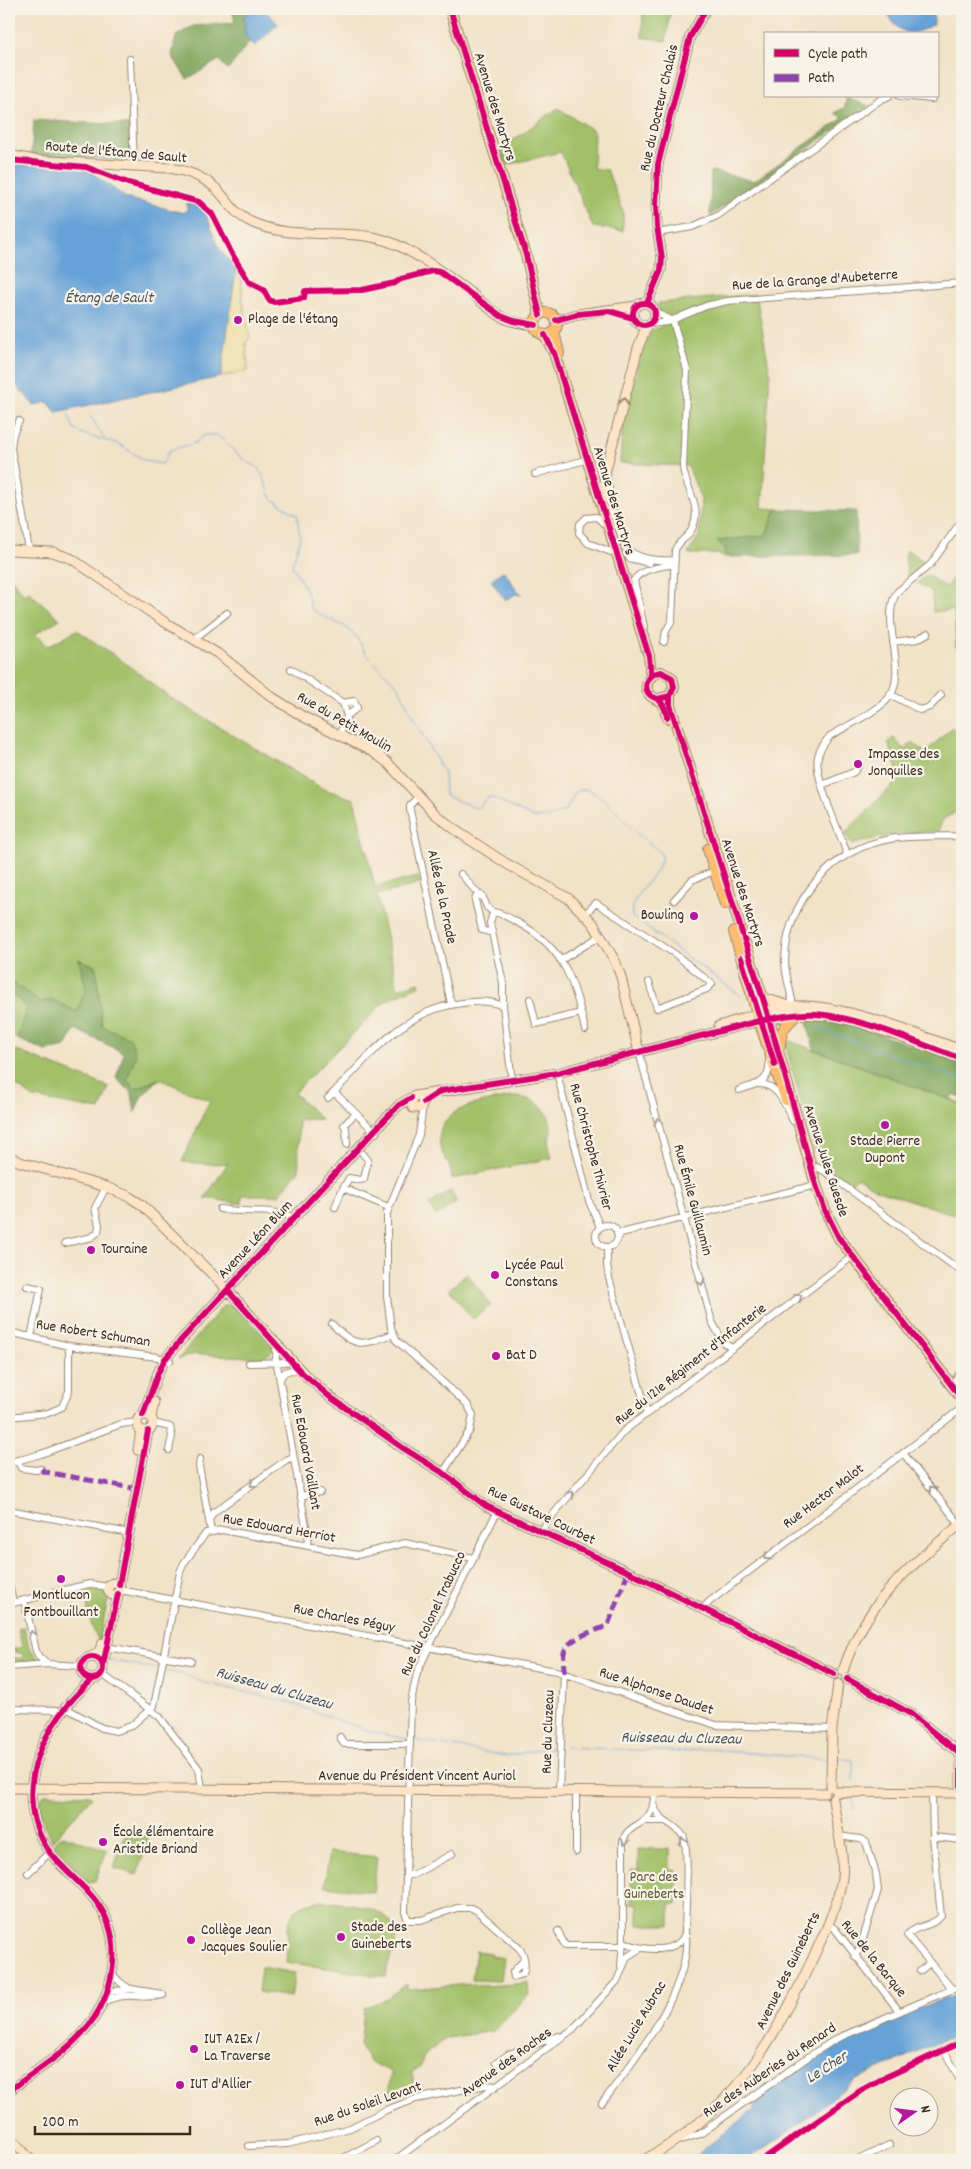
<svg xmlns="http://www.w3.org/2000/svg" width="971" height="2169" font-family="Dekko,sans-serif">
<rect width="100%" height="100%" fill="#f7f3e8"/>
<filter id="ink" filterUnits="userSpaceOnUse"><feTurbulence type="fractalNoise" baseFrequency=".02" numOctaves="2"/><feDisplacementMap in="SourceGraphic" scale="10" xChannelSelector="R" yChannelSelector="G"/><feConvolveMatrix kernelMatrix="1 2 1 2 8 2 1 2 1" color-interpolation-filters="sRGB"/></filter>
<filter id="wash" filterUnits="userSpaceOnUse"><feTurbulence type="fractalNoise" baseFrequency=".0096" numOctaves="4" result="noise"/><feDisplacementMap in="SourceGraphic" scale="20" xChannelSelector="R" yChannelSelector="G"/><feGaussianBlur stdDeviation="1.12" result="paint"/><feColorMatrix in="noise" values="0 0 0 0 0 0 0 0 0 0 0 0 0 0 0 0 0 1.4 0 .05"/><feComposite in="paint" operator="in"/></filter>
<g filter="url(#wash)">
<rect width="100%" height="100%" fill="#f2e2c7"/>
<path fill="#a1c067" stroke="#6e7542" d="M643,9H671L666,41L642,37Z
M558,108L594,131L593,168L607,170L623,211V231L593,227L561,152L506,165L501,149Z
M756,294L770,373L762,508L776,509L766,535L719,543L725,548V557L717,554H688L699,536L701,499L688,466L620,463L622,429L643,345L653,330L662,326L658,303Z
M907,550L927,563L908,578L905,557Z
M962,570V653L956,647L954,610L933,612L932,592L917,583L927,575L946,588L953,577L956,579Z
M12,579L24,595L29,592L60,619L35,634L48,646L77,630L117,657L171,698L323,789L354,799L375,887L418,877L420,884L377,895L398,989L419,982L420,985L385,1001L294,1093L321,1119L298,1120L299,1170L279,1195H242V1204L205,1198L228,1163L210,1164L182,1162L206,1108L211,1101L159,1079L135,1089L127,1080L136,1055L130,1038L102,1026L96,966L79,959L86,988L77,1012L53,1000L40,1002L9,980V582Z
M952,727L962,748V809L943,819L938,831C905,832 884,835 852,845L845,833L900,778L888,742L894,738L904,750L913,742L925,753Z
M9,991L27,1008L17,1039L9,1034Z
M784,1039L962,1104V1217L875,1189L857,1177L849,1186L821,1162L813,1146Z
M12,1049L109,1087L100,1110L34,1098L9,1081V1055Z
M511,1097C530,1096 549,1106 551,1127C551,1133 549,1137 549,1143C549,1148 551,1154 552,1158L452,1179C451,1174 451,1168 449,1164C445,1157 441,1154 440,1147C433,1105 483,1103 511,1097Z
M450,1191L457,1202L436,1216L429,1205Z
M467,1274L491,1305L473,1319L449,1289Z
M226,1305L236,1307L273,1345V1350L265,1358L195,1354L178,1359L223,1306Z
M90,1587L103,1590L108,1600L99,1641C89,1626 88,1607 84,1589Z
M24,1627L29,1647L41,1662H9V1655H11V1657L23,1659L24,1654L14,1652L13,1649L22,1647L18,1628Z
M45,1794L90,1795L92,1797L52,1841C45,1829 41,1816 39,1802Z
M126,1829L149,1837L137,1875L114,1868Z
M62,1835L107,1850L95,1881L88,1882L54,1844Z
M638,1849H670V1870L677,1871V1904H670V1925H638V1904L631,1903V1870H638Z
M329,1852L377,1857L373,1892L325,1886Z
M319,1901C345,1904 396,1903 396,1940C396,1949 391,1954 389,1962C387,1966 387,1972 386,1977L286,1962C290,1933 279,1907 319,1901Z
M476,1951L491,1953V1956L504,1958L501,1981L472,1980Z
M261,1967L295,1973L291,1997L258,1992Z
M528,1983L529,1995L493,2031L447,2038L427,2053L423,2058L421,2066L412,2072L415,2093L388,2097L391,2072L369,2061L360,2047L364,2008L384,2000L407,1984V1989L473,1984L486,1986Z"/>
<path fill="#80a65c" stroke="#5e683d" d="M232,9H251L244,16L245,36L250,41L228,70L219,60L187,79L172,56L176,36L193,26L235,23Z
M846,98L869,106L710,216L711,171L754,181L843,118L835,113L845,107Z
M34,120L129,125L130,161L31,154Z
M776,509L856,511L857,555L725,557V548L717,541L766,535Z
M79,959L96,967L102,1026L130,1038L136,1055L127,1080L135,1089L159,1079L141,1097L135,1113L132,1093L116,1078L124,1053L75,1029L66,1047L46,1051L17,1039L27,1008L9,991V980L40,1002L53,1000L77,1012L86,988Z
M806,1019H821L852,1025L962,1063V1098L953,1095L951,1100L814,1049Z"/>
<path fill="#eeda9e" stroke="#94825e" d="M236,269L241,277L243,303L250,337L246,342L248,371L221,377Z"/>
<path fill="#66a2d7" stroke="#50667a" d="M251,9H264L278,24L255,46L245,36L244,16Z
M884,9L931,10L934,18V24C908,39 899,34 884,9Z
M9,164L87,169L126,198L183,213L187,210V203C211,205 209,231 219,247C224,255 230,262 236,269L221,377L56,412L48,402L34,405L17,386L9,387Z
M502,571L505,572L517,590L521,593L520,595L516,594L505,600L491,580Z
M962,1993V2034L932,2045L855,2080L791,2130L746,2160H690L754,2110L755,2103C786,2080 817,2054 852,2036C887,2018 925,2006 962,1993Z"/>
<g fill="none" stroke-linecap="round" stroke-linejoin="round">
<path stroke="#66a2d7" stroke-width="1" d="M68,414L74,429L83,434L118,444L146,461L162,464L170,450L195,443L204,435H217L244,460L260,469L272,499L297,515L300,537L292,566L306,590L311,608L320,615L344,626L356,636L367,655L399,687L414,720L444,773L445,795L475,808L481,806L484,800L491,797L534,818L548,817L566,810L576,792C581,790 585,788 591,791C607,799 622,819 635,831C643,840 654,845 662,855C660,878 628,893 632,917L741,996
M91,417L104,438
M814,1027L962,1080
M109,1660L156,1669
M165,1671L188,1676L202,1682L288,1702L372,1732L406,1739
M414,1740L506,1756L555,1747
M565,1747L684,1752L713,1748L723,1751L826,1759
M836,1758L853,1760V1780
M853,1798L854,1809"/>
</g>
</g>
<g filter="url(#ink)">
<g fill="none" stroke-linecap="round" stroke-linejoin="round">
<g stroke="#968672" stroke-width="8">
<path id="street" d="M130,59L134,167
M900,96L932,99
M657,233L692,227L717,216L880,100L889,96
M655,312L671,320
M650,324L668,322L706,306L727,301L962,283
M19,421L13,434L11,448L29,550
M535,474L589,459
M608,482L611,508L626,549C642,560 656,561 675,560
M605,525L597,517L586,518L580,524L579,533L588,543L611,552
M629,558L649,563
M644,627L634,580C642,568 661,567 674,564
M194,639L227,613
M664,642L666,631L672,621L675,550C679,540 688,538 692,529C703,508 686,489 683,468L687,370L673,321
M893,642L918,639L928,633
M291,669L343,703L347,716L339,736
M890,694L920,710L930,707L941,695
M343,703L354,701L357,708L347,716
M822,785L854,772L859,765
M418,797L410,805V810L451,1004
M847,854C840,832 813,777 818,756C820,748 825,742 830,736C848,725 871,715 886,701C912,675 878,621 897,592L931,564L962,520
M461,874L479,895
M674,900L692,880L717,870
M585,914L596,903L675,954L712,984L707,989L657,1008L649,982
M492,933L482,930L475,900L476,897L482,895L487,907L493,912
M561,960L602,935
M530,999L536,1024L581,1013
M793,1006C791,991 785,976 785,961C786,902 831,849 890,839C914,835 939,837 962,836
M639,1052L712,1322L724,1343L732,1348
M557,1073L589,1201L600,1227
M512,1081L503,1006V983L490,923L493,912C503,913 513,920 522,925C565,949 575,984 585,1030
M760,1084C779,1085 785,1105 793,1121
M739,1090C757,1084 771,1083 769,1060
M328,1098L334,1092
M423,1105L419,1135L387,1213V1296L391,1328L396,1340L467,1404L473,1415L470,1430L443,1473
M376,1133L334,1092C373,1053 403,1010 462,1003C477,1001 489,1000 503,1006
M347,1144L346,1128L344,1125L355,1114
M363,1154L368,1160L364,1179L360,1180L349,1178L343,1188L388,1207
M812,1168L817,1167L827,1173L962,1272
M335,1207L343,1188
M220,1209C244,1214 272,1207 294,1218
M596 1236a11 11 0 1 1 22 0a11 11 0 1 1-22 0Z
M617,1234L816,1185
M65,1243L92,1237L98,1232L99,1225L95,1208L106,1187
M607,1248V1265L609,1278L647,1413
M27,1286L41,1289L31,1337
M332,1324C356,1348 360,1346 393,1334
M9,1332L69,1346L157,1357L170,1361
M279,1346L276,1350V1359L308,1537L307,1546
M249,1363L293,1362
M280,1380C283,1369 292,1369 301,1372
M952,1385L962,1370
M9,1417L48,1413L62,1407L69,1391V1346
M153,1423L170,1427L172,1436L169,1450
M903,1453L960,1525
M200,1459L199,1466L211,1531
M17,1460L21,1468L36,1470L41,1469
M9,1463L41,1454L121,1424L137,1422
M300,1496L320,1492
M9,1510L124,1532
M497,1512L429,1647L417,1673L411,1702L405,1912L408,1920H421L457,1908H471L476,1910L519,1948C525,1955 526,1965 523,1974L514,1977L513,1972L524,1960
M209,1520L214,1512L286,1460L293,1457
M541,1533L546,1523L624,1431L853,1256
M9,1584L13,1603
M120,1590L556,1671L716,1725L832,1729
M24,1600L36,1651L39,1657L47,1664
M9,1604L89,1584L109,1587
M703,1609L709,1602L962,1408
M106,1647L191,1661
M9,1667L47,1664L81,1666
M102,1674L159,1716L199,1769L202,1789
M66,1708L102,1728L116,1731L131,1726L154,1706L180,1572L184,1563L206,1533L222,1530L357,1555L405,1543L473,1558
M9,1709L57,1710L62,1714
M340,1737L344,1744H410
M559,1792L564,1673
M576,1792V1852
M932,1793L933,1837L941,1916C933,1927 915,1925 907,1935L952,1989
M646,1821H665
M838,1836L860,1839L866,1842L876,1874L878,1890L860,1948L855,1956
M933,1837L962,1840
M28,1873L50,1852
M406,1875H413L452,1854
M828,1924L835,1929L899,2011
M558,1931L565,1946H622
M623,1941C639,1951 679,1955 685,1933C685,1914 690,1848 683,1836C675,1823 659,1822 654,1806
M621,1966L623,1941V1841C629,1819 655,1830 654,1792
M920,1971L930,1963
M112,1974L121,1983L130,1989
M107,1992L131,1989L162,1994
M103,2002C128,1990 139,2000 163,1995
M944,2050L962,2084
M496,2063L509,2054L558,2036L562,2037
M602,2103C633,2063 691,1988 686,1936
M678,2141L700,2134L811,2055L836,2039L938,1995L962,1986
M249,2146L288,2144L350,2128L386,2110L416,2099L486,2085L496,2086
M205,2158L209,2160
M243,2160H245
M340,2160L376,2141
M395,2160L573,2029L617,1981L627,1957L639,1949
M762,2160L860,2091L888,2076L962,2042
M858,2160L889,2145"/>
</g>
<g stroke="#968672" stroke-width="11">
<path id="secondary" d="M9,155L34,160L169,168C190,171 208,178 222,195C230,205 237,215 249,221C290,242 341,227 384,240C411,248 449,277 472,294C482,302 493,313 506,319C515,323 526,324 536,325
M633 314a11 11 0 1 1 22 0a11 11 0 1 1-22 0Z
M647,303L661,270L662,258L657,227L656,205L658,164L690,37L706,9
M556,320L578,314L636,306
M603,500L606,469L638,348L647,325
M9,550L53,552L72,559L163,621L220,655L272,697L302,716L373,752L387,762L435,814L461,834L507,864L568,898L593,923L615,961L621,977L639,1052
M764,998L787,1005
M719,1026C743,1019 768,1008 793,1006C839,1002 917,1035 962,1050
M419,1096L424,1102L420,1108H413L410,1102L415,1096L557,1073L759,1021L798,1014L833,1016L861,1023L962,1059
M9,1156L20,1162L106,1187L128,1196L142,1205L221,1283L306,1376L330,1397L403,1448L443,1473L486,1506L633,1574L834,1674
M137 1423a8 8 0 1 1 16 0a8 8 0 1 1-16 0Z
M143,1415L158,1373L165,1359L182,1339L374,1131L399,1105L411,1098
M151,1417L154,1402
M138,1450L141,1430
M108 1589a6 6 0 1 1 12 0a6 6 0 1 1-12 0Z
M119,1585L148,1431
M81 1668a11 11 0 1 1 22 0a11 11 0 1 1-22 0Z
M91,1657L98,1653L103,1643
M103,1665L118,1594
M843,1671C865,1602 908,1568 962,1523
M847,1679L911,1714L961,1755V1793
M831,1787L832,1729L838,1684
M9,1788L825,1793
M837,1792L962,1793
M9,2091C33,2072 63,2055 83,2032C115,1997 126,1939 95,1900C80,1881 59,1867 46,1847C10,1786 46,1720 93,1679
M9,2136L31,2160
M644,2160C729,2114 770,2049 810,1964C823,1937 837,1908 842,1878C845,1853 836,1824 833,1799"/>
</g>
<g stroke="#968672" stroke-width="12">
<path id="primary" d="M450,9L526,255L540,315
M535 324a11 11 0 1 1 22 0a11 11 0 1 1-22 0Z
M554,332L559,353
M545,335L554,353L649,656L651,676
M670,696V705L765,1005L816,1185L825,1210L839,1238L962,1399
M658,699L670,696L674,687L672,678L661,672C650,673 641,686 651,696C654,699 658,699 661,702C665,707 666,713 668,718
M708,849L725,904
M734,932L759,1021L786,1100
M780,1046C780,1030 786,1024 798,1014"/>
</g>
<use href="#street" stroke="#fff" stroke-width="6"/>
<use href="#secondary" stroke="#fee4c6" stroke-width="9"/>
<use href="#primary" stroke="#fdbc70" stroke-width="10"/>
<path stroke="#8e44ad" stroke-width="5" stroke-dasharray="10 5" stroke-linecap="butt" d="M41,1469L45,1472L132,1488
M564,1673C564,1667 563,1659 564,1653C568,1636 596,1632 608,1625L628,1572"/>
<g stroke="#f7f3e8" stroke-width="9">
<path id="cycleway" d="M450,9L526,255L540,315
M9,160L86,167L128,183L199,202L212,214L232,254L249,282L263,289L269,300L274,302L304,298L305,291L362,290L395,283L401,279L433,271L440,272L501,316L514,321L536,325
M633 314a11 11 0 1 1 22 0a11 11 0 1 1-22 0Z
M647,303L661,270L662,258L657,227L656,205L658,164L690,37L706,9
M556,320L578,314L609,311L633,318
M545,335L554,353L649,656L651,676
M670,696V705L765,1005L816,1185L825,1210L839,1238L962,1399
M658,699L670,696L674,687L672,678L661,672C650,673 641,685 650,695C653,698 658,698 661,702C664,706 666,712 667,717
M741,958L775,1065
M424,1102L441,1091L557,1073L759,1021C778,1017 797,1013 816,1014C865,1018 916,1043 962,1059
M230,1293L301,1372L330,1397L403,1448L443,1473L486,1506L633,1574L834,1674
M143,1415L158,1373L165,1359L182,1339L374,1131L399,1105L411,1098
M119,1585L148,1431
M81 1668a11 11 0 1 1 22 0a11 11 0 1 1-22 0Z
M103,1665L118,1594
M847,1679L911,1714L961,1755V1793H962
M9,2091C33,2072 63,2055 83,2032C115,1997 126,1939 95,1900C80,1881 59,1867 46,1847C10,1786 46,1720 93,1679
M762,2160L860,2091L888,2076L962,2042"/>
</g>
<use href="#cycleway" stroke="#d6006c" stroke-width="6"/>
</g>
<defs><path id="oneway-chevron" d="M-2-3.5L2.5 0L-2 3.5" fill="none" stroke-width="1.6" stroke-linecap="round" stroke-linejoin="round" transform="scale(1.25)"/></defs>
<use stroke="#9c8772" href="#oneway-chevron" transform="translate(624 401) rotate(-76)"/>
<g stroke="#a79f9a">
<use href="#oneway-chevron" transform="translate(658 1121) rotate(-105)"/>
<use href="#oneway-chevron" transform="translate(701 1282) rotate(75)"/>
<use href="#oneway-chevron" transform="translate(799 1297) rotate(-38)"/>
<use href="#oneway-chevron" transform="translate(253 1484) rotate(144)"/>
<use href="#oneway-chevron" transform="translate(932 1489) rotate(-129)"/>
<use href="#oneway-chevron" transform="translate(571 1494) rotate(-50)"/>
<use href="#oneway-chevron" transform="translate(767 1557) rotate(143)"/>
<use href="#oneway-chevron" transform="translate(32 1634) rotate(-103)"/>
<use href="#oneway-chevron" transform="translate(683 1841) rotate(-108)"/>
<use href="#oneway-chevron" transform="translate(625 1842) rotate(103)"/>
</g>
</g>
<g fill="#b5179e" stroke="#f7f3e8" stroke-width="2">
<circle cx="238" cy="320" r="5"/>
<circle cx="858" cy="764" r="5"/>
<circle cx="694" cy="916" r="5"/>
<circle cx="885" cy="1125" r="5"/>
<circle cx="91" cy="1250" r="5"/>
<circle cx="495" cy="1275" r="5"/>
<circle cx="496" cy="1356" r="5"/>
<circle cx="61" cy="1579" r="5"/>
<circle cx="103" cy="1842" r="5"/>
<circle cx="341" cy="1937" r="5"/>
<circle cx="191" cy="1940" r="5"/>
<circle cx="194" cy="2049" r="5"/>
<circle cx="180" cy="2085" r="5"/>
</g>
<g text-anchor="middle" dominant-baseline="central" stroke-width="4.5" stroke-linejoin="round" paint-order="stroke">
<g font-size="15" fill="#3b2a1e" stroke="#f7f3e8">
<text transform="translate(494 107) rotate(73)">Avenue des Martyrs</text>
<text transform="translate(660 108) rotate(-77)">Rue du Docteur Chalais</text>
<text transform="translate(116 153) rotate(5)">Route de l'Étang de Sault</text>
<text transform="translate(815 281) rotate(-4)">Rue de la Grange d'Aubeterre</text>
<text transform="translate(613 501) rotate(73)">Avenue des Martyrs</text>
<text transform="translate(344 723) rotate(30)">Rue du Petit Moulin</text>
<text transform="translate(742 893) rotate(72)">Avenue des Martyrs</text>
<text transform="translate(441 897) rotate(78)">Allée de la Prade</text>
<text transform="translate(590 1147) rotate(75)">Rue Christophe Thivrier</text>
<text transform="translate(825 1161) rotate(72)">Avenue Jules Guesde</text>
<text transform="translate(692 1200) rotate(75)">Rue Émile Guillaumin</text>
<text transform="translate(256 1240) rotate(-47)">Avenue Léon Blum</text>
<text transform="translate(93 1334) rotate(9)">Rue Robert Schuman</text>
<text transform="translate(691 1365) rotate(-38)">Rue du 121e Régiment d'Infanterie</text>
<text transform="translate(305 1452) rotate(80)">Rue Edouard Vaillant</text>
<text transform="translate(824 1497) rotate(-37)">Rue Hector Malot</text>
<text transform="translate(541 1516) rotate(26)">Rue Gustave Courbet</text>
<text transform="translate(279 1529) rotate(10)">Rue Edouard Herriot</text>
<text transform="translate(434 1614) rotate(-65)">Rue du Colonel Trabucco</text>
<text transform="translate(344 1619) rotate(11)">Rue Charles Péguy</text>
<text transform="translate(656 1692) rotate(19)">Rue Alphonse Daudet</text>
<text transform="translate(549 1732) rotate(-88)">Rue du Cluzeau</text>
<text x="417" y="1777">Avenue du Président Vincent Auriol</text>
<text transform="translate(873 1959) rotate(51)">Rue de la Barque</text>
<text transform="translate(789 1971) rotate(-64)">Avenue des Guineberts</text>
<text transform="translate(637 2027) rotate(-59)">Allée Lucie Aubrac</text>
<text transform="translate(507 2063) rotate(-36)">Avenue des Roches</text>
<text transform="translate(770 2071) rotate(-34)">Rue des Auberies du Renard</text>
<text transform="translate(368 2105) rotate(-19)">Rue du Soleil Levant</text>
</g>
<g font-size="15" fill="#3b2a1e" stroke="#f7f3e8" text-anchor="start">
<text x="248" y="320">Plage de l'étang</text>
<text x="868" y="755">Impasse des<tspan x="868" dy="17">Jonquilles</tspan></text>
<text x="684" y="916" text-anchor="end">Bowling</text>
<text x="885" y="1142" text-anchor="middle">Stade Pierre<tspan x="885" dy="17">Dupont</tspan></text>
<text x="101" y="1250">Touraine</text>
<text x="505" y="1266">Lycée Paul<tspan x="505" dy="17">Constans</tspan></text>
<text x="506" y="1356">Bat D</text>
<text x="61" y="1596" text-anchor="middle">Montlucon<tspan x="61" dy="17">Fontbouillant</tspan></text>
<text x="113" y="1833">École élémentaire<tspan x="113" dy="17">Aristide Briand</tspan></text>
<text x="351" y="1928">Stade des<tspan x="351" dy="17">Guineberts</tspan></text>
<text x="201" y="1931">Collège Jean<tspan x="201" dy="17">Jacques Soulier</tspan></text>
<text x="204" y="2040">IUT A2Ex /<tspan x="204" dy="17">La Traverse</tspan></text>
<text x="190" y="2085">IUT d'Allier</text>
</g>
<g font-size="15" fill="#5a5734" stroke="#f7f3e8">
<text x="654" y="1878">Parc des<tspan x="654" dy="17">Guineberts</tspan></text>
</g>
<g font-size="16" font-style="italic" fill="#4a545f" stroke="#f7f3e8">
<text x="109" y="298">Étang de Sault</text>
<text transform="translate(274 1689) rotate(16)">Ruisseau du Cluzeau</text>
<text transform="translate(681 1739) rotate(1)">Ruisseau du Cluzeau</text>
<text transform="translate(827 2068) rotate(-33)">Le Cher</text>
</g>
</g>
<rect width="971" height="2169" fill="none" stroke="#f7f3e8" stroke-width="30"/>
<rect x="764" y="32" width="175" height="65" fill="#f7f3e8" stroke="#aca397"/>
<rect x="774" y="49" width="25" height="8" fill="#d6006c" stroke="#aca397"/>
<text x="808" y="58" font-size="15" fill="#3b2a1e">Cycle path</text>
<rect x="774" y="74" width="25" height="8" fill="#8e44ad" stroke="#aca397"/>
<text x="808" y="82" font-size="15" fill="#3b2a1e">Path</text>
<g transform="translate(914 2112) rotate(76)"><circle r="24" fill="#f7f3e8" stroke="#aca397"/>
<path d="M0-4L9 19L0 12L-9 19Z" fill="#b5179e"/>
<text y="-8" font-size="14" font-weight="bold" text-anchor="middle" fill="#3b2a1e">N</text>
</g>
<path d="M35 2126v8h155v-8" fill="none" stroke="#3b2a1e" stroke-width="2.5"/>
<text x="42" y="2126" font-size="15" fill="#3b2a1e" stroke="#f7f3e8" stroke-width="4" paint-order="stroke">200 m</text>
</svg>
